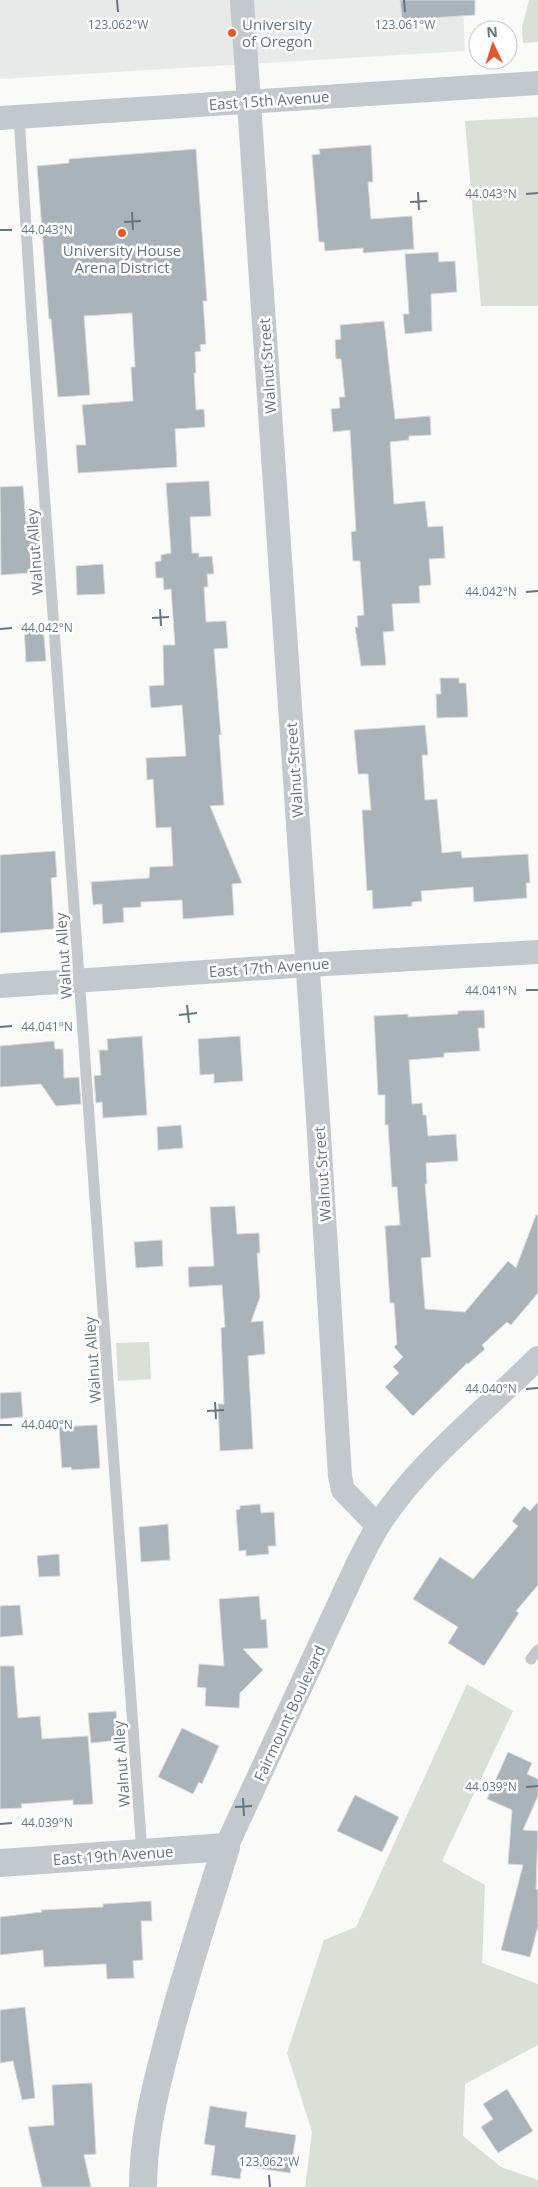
<svg xmlns="http://www.w3.org/2000/svg" width="538" height="2187" font-family="'Open Sans',sans-serif">
<rect width="100%" height="100%" fill="#fafaf8"/>
<path fill="#e8e9e9" d="M0,0H463L465,51L0,79Z"/>
<path fill="#dadfd7" d="M529,0H538V42L523,43L522,27Z
M538,117V306H481L465,121Z
M149,1342L151,1379L118,1381L116,1343Z
M467,1684L513,1711L442,1861L485,1885L482,1963L538,1984V2045L465,2084L463,2136L501,2167L538,2180V2187H305L312,2132L287,2053L324,1940L356,1927Z"/>
<path fill="#aab3b9" stroke="#dcdcda" d="M400,0H475V15L402,20Z
M371,145L373,182H368L371,219L412,216L414,249L363,253V248L325,251L324,242H319L312,155L320,154L319,149Z
M196,149L207,301H203L206,344L200,345L201,351L195,352L196,373H194L196,410L204,409L205,427L175,429L177,467L78,473L76,445H86L82,405L133,401L131,367H135L132,313L84,316L90,395L58,397L51,319H49L37,166L69,163V159Z
M438,252L439,262L455,261L457,292L431,294L432,331L405,334L403,314H409L405,254Z
M384,321L395,419L430,416L431,435L409,436V440L390,442L394,504L425,501L428,527L443,526L445,558L429,559L431,585L419,586L420,603L392,604L394,631L383,632L386,665L361,666L355,627H358L357,616L364,615L360,561H353L351,532L356,531L350,430L333,432L331,409L340,408L339,397H345L341,359H336L335,340L341,339L340,325Z
M209,481L211,516L190,517L192,553H199V557L212,556L214,574H207L208,587H204L206,622L226,621L228,648L214,649L220,724L221,735H219L224,805L210,806L242,883L232,884L234,915L183,919L182,900L141,902V907L123,908L124,922L103,924L102,904L93,905L91,882L149,878L150,867L173,866L171,827L156,828L153,779L147,780L146,758L186,756L182,705L151,708L149,686L164,685L163,645H175L171,589L164,590L163,578H156L155,562L161,561V555L171,553L166,483Z
M23,486L26,523H39L42,572L1,575L0,487Z
M103,564L105,594L77,595L76,566Z
M43,625L46,661L26,662L24,626Z
M440,678H459V683H466L468,717L437,718L436,694H441Z
M425,725L428,755H422L425,800L437,799L442,853L461,851L462,858L528,854L530,883H526L527,898L474,902L473,887L421,891L422,901L412,902V906L373,909L372,890L367,891L362,810H371L368,774H358L354,730Z
M55,851L57,877L51,878L54,929L0,933V855Z
M484,1010L485,1028H478L480,1051L444,1053V1057L409,1060L412,1104L422,1103L423,1115H426L428,1136L456,1134L458,1161L426,1163L427,1184H425L431,1257L421,1258L425,1309L465,1312L508,1261L516,1268L536,1215H538V1293L511,1325L507,1322L482,1345L485,1349L468,1364L467,1363L413,1416L385,1387L399,1373L393,1367L403,1357L394,1347L397,1344L394,1303H390L385,1226L400,1225L397,1187H392L388,1125H385V1095H378L374,1016L408,1014V1017L458,1014V1011Z
M142,1036L147,1115L103,1118L102,1102L96,1103L94,1076L101,1075L99,1050H108L107,1039Z
M240,1036L243,1081L214,1083V1074L200,1075L198,1039Z
M54,1041L55,1049H63L64,1078L79,1077L81,1104L56,1106L41,1084L0,1087V1046Z
M181,1125L183,1148L158,1150L157,1127Z
M235,1206L237,1234L259,1233L260,1253H257L260,1297L251,1322L263,1321L265,1354L248,1356L253,1449L220,1451L218,1404H224L221,1328L225,1327L222,1285L189,1287L188,1267L214,1266L210,1207Z
M162,1240L163,1266L136,1268L134,1242Z
M21,1392L23,1417L0,1419V1393Z
M97,1425L100,1468L72,1470L71,1467L62,1468L59,1427Z
M538,1502V1585L516,1611L519,1613L484,1666L448,1643L458,1627L413,1599L440,1557L473,1579L518,1526L512,1521L524,1506L530,1511Z
M260,1504L261,1513L274,1512L276,1546H268L269,1554L246,1556V1550L239,1551L236,1510L240,1509V1506Z
M168,1524L170,1560L141,1562L139,1527Z
M59,1554L60,1576L39,1577L37,1556Z
M259,1596L261,1620L266,1619L268,1648L243,1649L263,1670L240,1693L239,1708L205,1706L206,1688L197,1687L199,1664L224,1666L219,1599Z
M20,1605L23,1635L0,1637V1606Z
M0,1666H14L18,1718L40,1716L42,1739L88,1736L93,1804L73,1805V1800L21,1804L22,1808L0,1809Z
M116,1711L119,1740L91,1743L88,1713Z
M182,1728L219,1746L202,1784L199,1782L193,1794L158,1777Z
M508,1752L532,1763L527,1774L538,1779V1796L523,1830L538,1831L536,1889L538,1890V1926L530,1957L501,1950L523,1865L508,1864L512,1810L487,1799Z
M355,1795L399,1817L382,1852L337,1831Z
M151,1901L152,1921H141L143,1960L133,1961L134,1978L107,1979L106,1964L44,1967L43,1950L0,1955V1917L42,1912L41,1910L103,1907V1904Z
M25,2007L35,2098L22,2100L13,2061L0,2063V2010Z
M92,2083L96,2154L84,2155L91,2187H42L28,2127L54,2125L52,2085Z
M507,2089L533,2131L498,2153L481,2127L493,2119L483,2104Z
M210,2106L247,2112L245,2127L296,2135L290,2173L242,2166L240,2179L211,2175L215,2146L204,2144Z"/>
<g fill="none" stroke-linecap="round" stroke-linejoin="round">
<path stroke="#c3c8cc" stroke-width="11" d="M19,116L33,337L142,1853
M531,1659L538,1650"/>
<path stroke="#c3c8cc" stroke-width="24" d="M242,0L318,1118L340,1476L343,1490L378,1526
M0,118L538,83
M0,986L308,965L538,952
M226,1847L358,1563C364,1551 371,1538 378,1526C419,1461 484,1412 538,1358"/>
<path stroke="#c3c8cc" stroke-width="28" d="M0,1863L226,1847C205,1915 182,1983 165,2052C153,2097 143,2141 143,2187"/>
</g>
<path fill="none" stroke="#657683" stroke-width="2" d="M117,0L118,12M404,0L405,12M418,192L419,210M526,194L538,193M410,202L427,201M132,212L133,230M124,222L141,221M0,230H12M526,592L538,591M160,609L161,626M152,618L169,617M0,629L12,628M526,990H538M187,1005L189,1023M179,1015L197,1013M0,1027L12,1026M526,1389L538,1388M215,1402L216,1419M207,1411L224,1410M0,1425H12M526,1787L538,1786M243,1798L244,1816M235,1807L252,1806M0,1824L12,1823M269,2175L270,2187"/>
<g fill="#e4572e" stroke="#fff" stroke-width="2">
<circle cx="232" cy="33" r="5"/>
<circle cx="122" cy="233" r="5"/>
</g>
<g text-anchor="middle" dominant-baseline="central" stroke-width="5" stroke-linejoin="round" paint-order="stroke">
<g font-size="15" fill="#657683" stroke="#fff" text-anchor="start">
<text x="242" y="24">University<tspan x="242" dy="17">of Oregon</tspan></text>
<text x="122" y="250" text-anchor="middle">University House<tspan x="122" dy="17">Arena District</tspan></text>
</g>
<g font-size="15" fill="#657683" stroke="#fff">
<text transform="translate(269 100) rotate(-4)">East 15th Avenue</text>
<text transform="translate(267 366) rotate(-94)">Walnut Street</text>
<text transform="translate(34 552) rotate(-94)">Walnut Alley</text>
<text transform="translate(294 770) rotate(-94)">Walnut Street</text>
<text transform="translate(63 956) rotate(-94)">Walnut Alley</text>
<text transform="translate(269 967) rotate(-4)">East 17th Avenue</text>
<text transform="translate(322 1174) rotate(-94)">Walnut Street</text>
<text transform="translate(92 1360) rotate(-94)">Walnut Alley</text>
<text transform="translate(289 1713) rotate(-65)">Fairmount Boulevard</text>
<text transform="translate(121 1764) rotate(-94)">Walnut Alley</text>
<text transform="translate(113 1855) rotate(-4)">East 19th Avenue</text>
</g>
</g>
<g font-size="12" text-anchor="middle" fill="#657683" stroke="#fff" stroke-width="5" stroke-linejoin="round" paint-order="stroke">
<text x="118" y="29">123.062°W</text>
<text x="405" y="29">123.061°W</text>
<text x="491" y="198">44.043°N</text>
<text x="47" y="234">44.043°N</text>
<text x="491" y="596">44.042°N</text>
<text x="47" y="632">44.042°N</text>
<text x="491" y="995">44.041°N</text>
<text x="47" y="1031">44.041°N</text>
<text x="491" y="1393">44.040°N</text>
<text x="47" y="1429">44.040°N</text>
<text x="491" y="1791">44.039°N</text>
<text x="47" y="1827">44.039°N</text>
<text x="269" y="2166">123.062°W</text>
</g>
<g transform="translate(493 45) rotate(356)"><circle r="24" fill="#ffffff" stroke="#c1c8cd"/>
<path d="M0-4L9 19L0 12L-9 19Z" fill="#e4572e"/>
<text y="-8" font-size="14" font-weight="bold" text-anchor="middle" fill="#657683">N</text>
</g>
</svg>
